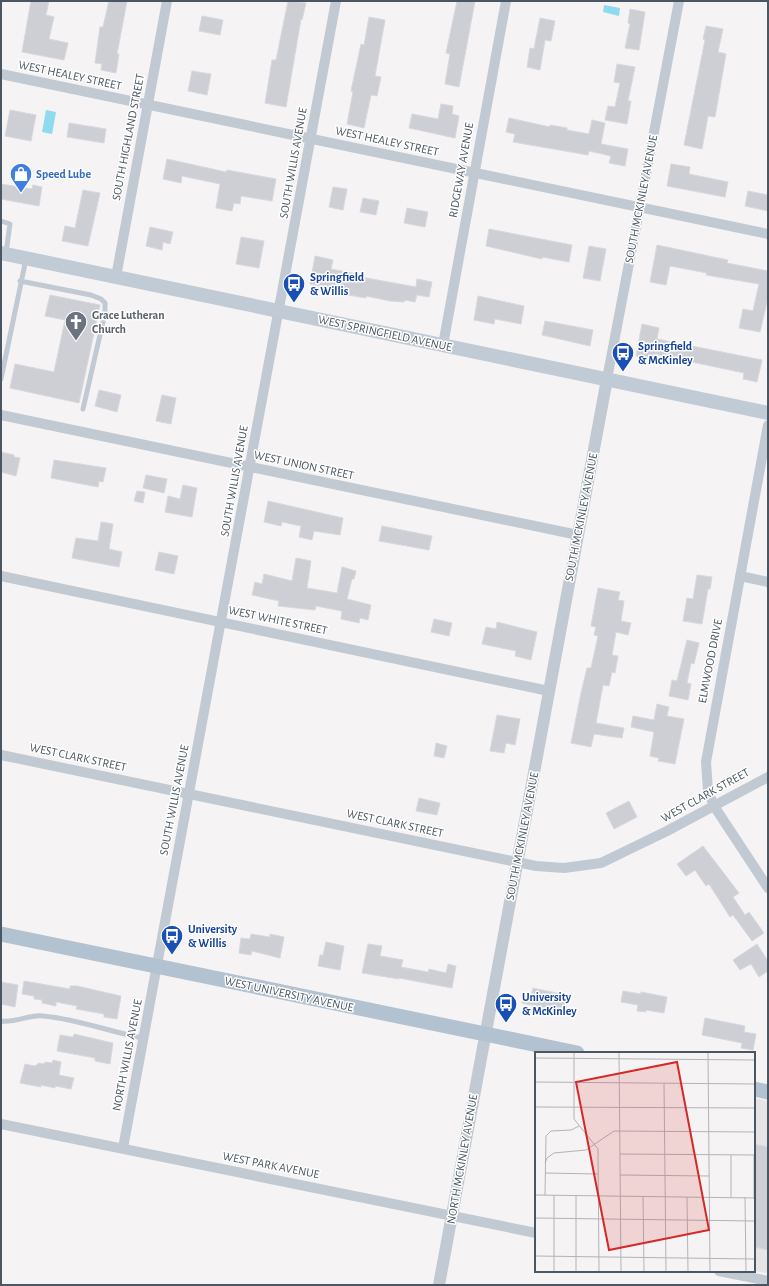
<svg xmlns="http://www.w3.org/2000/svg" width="769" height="1286" font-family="'Alegreya Sans',sans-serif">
<rect width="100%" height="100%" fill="#f5f3f3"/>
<path fill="#e6e4e5" d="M754,1098L768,1101V1273L754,1271Z"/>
<path fill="#90daee" d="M604,5L620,8L619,16L603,12Z
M46,110L56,112L52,134L42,132Z"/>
<path fill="#cdcfd5" stroke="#d7d9de" d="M31,1H49L46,15L54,17L49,39L68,43L64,60L22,52Z
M109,1H127L117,54H119L116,73L101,70L102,64L95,63L100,27H103Z
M288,1L306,3L302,20L301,19L286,107L265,103L272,60H276Z
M457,1H475L459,87L445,84L450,54L446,53Z
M630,9L645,12L639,50L625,48L630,24L628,23Z
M202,16L223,20L220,35L199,31Z
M369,17L385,20L375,76L381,77L377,96L371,95L364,128L347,124L353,92L351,91L355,72L361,44L364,45Z
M540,18L555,21L551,41L545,40L540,70L527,67L530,48L534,49Z
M706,26L723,29L718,52L726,54L715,117L708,116L702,149L684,145L705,40L703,39Z
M617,64L635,67L628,101H631L627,124L605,120L608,106L615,107L620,83L614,82Z
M192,71L211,74L207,95L188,91Z
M441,104L453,106L452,114L459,116L455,138L409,128L412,114L438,119Z
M10,110L36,115L31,141L5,136Z
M509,118L550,127V125L567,128V130L589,134L592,120L605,123L601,144L628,149L625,166L609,163L611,156L589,151L588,155L513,142L515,134L506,132Z
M69,123L106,129L104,143L67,137Z
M167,159L226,172L227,170L276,179L272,201L241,196L240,204L234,203L232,211L216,208L220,184L182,176L181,183L163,179Z
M671,164L690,167L689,174L728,182L725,197L667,186Z
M1,184L32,189L33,185L42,187L39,206L1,199Z
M333,187L347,189L343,210L329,207Z
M83,190L100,193L88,246L62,241L65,226L75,228Z
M748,191L768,195V211L745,206Z
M363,198L379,201L376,215L360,212Z
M407,208L428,212L425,227L404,223Z
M150,227L173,232L170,244L163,242L162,250L146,246Z
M489,229L572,245L569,262L542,257V259L486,246Z
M241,237L264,241L259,268L236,264Z
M657,245L728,260L727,263L768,271V298L760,332L739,328L743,309L753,311L759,284L706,275L707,273L670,266L666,285L650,282Z
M589,246L606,249L600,281L583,278Z
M315,256L333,260L331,269L362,275L361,277L416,287L417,279L432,282L429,297L417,295L415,302L405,300L404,302L390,301L366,296V298L342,294V290L310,284Z
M50,295L100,305L79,403L10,388L15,364L54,372L65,320L45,316Z
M478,296L524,306L521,324L495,319L494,324L474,320Z
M545,321L593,330L590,346L542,335Z
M642,324L659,328L657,339L762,360L757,382L743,379L744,373L654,354L653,359L636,356Z
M99,390L121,395L117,412L95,406Z
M162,395L176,398L171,424L156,421Z
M1,452L14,455V457L20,458L16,476L1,472Z
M54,460L106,468L103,482L99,481L98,487L51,478Z
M146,475L167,479L164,493L143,488Z
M183,485L197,488L192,517L165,512L168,496L180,499Z
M137,491L145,492L143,503L134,501Z
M268,501L343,518L340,535L314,531L312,540L299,537L301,526L282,522L281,526L264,522Z
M101,522L113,524L109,549L122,552L119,567L72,558L76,538L98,541Z
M382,526L432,536L429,550L379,541Z
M159,552L178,556L174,574L155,570Z
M296,558L311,561L307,588L337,593L342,567L356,571L354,579H352L347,599L371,605L368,620L360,618L359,623L341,619L342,611L316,606L315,610L278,606L279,601L252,595L255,582L262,584L264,574L292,581Z
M697,575L712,577L710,589H708L702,624L683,621L687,598L693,599Z
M598,588L620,592L618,600L624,601L621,621L631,623L628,635L616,632L612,655L618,656L615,673L612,672L609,686L603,685L596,723L624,728L622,738L594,734L591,747L571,743L581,693L587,668H591L598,636L594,635L596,627L591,626Z
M434,619L452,623L449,636L431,632Z
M497,622L537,632L531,660L515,656L516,651L482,644L486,627L496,629Z
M687,640L699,643L694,664L691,663L687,683L691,684L688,700L669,696L672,680L677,681Z
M657,704L669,707L667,716L684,719L675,764L658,761L659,758L650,756L654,732L631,727L633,716L654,720Z
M497,715L520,719L515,745L506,743L504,753L490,751Z
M436,743L447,746L444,758L434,756Z
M419,798L440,803L437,815L416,811Z
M629,801L637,817L614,829L606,813Z
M703,846L739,893L733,897L745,915L749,912L764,933L752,941L733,915L730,917L709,884L706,886L695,870L686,876L677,864Z
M251,934L270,937V934L284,937L280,958L252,951L251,955L239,953L241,938L250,939Z
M326,942L344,946L340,970L318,966L320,955H323Z
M368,944L382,946L380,956L403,960L401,967L428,972L429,969L446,973L448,964L456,966L452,988L399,978V979L362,973Z
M757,944L768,961V971L759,977L751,964L740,970L733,960Z
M24,981L70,989V986H77L121,996L117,1019L104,1017V1014L76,1009L77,1006L56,1002V1006L42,1003V1000L34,999V996L22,994Z
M1,982L18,985L15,1007L1,1004Z
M533,988L561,994L559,1001L567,1003L565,1012L522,1003L524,994L531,996Z
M623,991L641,994V992L667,997L664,1013L646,1010V1012L637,1011L638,1005L621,1002Z
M705,1018L745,1026L744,1032L756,1034L753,1050L741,1048L742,1043L702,1035Z
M74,1034L113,1043L110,1064L95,1061V1058L57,1051L60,1035L73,1037Z
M53,1060L61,1062L59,1075L74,1078L71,1089L55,1086V1088L41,1085V1087L20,1083L25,1064L35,1066L39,1063L44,1064L45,1062L52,1063Z
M754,1144L768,1147V1250L754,1247Z"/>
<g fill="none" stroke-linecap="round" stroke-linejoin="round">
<path stroke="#c1cad2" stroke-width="5" d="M1,221L10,224L6,253
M20,281L91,295L101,299L105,303V313L83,409
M1,379L26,259
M1,1021C17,1023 29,1014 43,1016C78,1019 110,1032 143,1038"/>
<path stroke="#c1cad2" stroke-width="10" d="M1,74L768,234
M116,277L167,1
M443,345L506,1
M607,379L679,1
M1,415L578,535
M768,425L706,762L708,791L714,806L768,888
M1,576L549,691
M740,576L768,582
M1,755L536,866L564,868L601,863L667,831L768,777
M1,1124L536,1233
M123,1148L336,1
M719,1271L768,1281"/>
<path stroke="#c1cad2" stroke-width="12" d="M439,1285L607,379"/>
<path stroke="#c1cbd6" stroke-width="14" d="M1,253L768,413"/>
<path stroke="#b3c2d1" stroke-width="15" d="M1,934L577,1053
M754,1089L768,1092"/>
</g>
<defs>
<g id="shop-pin" transform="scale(1.15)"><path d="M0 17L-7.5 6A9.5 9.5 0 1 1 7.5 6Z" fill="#3f7fe0" stroke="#fff"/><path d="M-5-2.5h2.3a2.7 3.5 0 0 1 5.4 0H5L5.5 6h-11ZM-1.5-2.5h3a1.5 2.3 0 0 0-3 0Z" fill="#fff"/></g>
<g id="bus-pin" transform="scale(1.15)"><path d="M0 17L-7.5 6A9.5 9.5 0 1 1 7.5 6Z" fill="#1a4fb4" stroke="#fff"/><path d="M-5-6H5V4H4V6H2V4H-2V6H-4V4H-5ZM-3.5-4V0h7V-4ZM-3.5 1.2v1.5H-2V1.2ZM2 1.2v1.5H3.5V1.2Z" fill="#fff"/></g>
<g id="church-pin" transform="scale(1.15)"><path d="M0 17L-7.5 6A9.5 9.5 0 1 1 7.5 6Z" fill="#6b7280" stroke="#fff"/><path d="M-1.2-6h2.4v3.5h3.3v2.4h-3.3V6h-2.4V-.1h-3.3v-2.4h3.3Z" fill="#fff"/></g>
</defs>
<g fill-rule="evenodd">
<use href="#shop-pin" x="21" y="174"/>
<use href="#bus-pin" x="294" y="284"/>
<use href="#church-pin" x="76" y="322"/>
<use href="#bus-pin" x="623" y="353"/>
<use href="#bus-pin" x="172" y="936"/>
<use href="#bus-pin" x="506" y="1004"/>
</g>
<g text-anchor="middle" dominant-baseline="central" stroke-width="3" stroke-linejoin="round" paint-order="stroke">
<g font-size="12" fill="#4a5661" stroke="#fff">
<text transform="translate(70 75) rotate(12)">WEST HEALEY STREET</text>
<text transform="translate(128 137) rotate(-79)">SOUTH HIGHLAND STREET</text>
<text transform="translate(387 141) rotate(12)">WEST HEALEY STREET</text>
<text transform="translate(293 163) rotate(-80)">SOUTH WILLIS AVENUE</text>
<text transform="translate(461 170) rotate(-80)">RIDGEWAY AVENUE</text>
<text transform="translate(641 199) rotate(-79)">SOUTH MCKINLEY AVENUE</text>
<text transform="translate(385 333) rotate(12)">WEST SPRINGFIELD AVENUE</text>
<text transform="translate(304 465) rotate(12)">WEST UNION STREET</text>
<text transform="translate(234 481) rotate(-80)">SOUTH WILLIS AVENUE</text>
<text transform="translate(581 517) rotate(-79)">SOUTH MCKINLEY AVENUE</text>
<text transform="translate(278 620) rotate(12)">WEST WHITE STREET</text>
<text transform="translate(710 661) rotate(-79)">ELMWOOD DRIVE</text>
<text transform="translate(78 757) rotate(12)">WEST CLARK STREET</text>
<text transform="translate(705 795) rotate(-29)">WEST CLARK STREET</text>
<text transform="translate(174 800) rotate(-79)">SOUTH WILLIS AVENUE</text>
<text transform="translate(395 823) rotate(12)">WEST CLARK STREET</text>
<text transform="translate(522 836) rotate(-79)">SOUTH MCKINLEY AVENUE</text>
<text transform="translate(289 994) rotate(12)">WEST UNIVERSITY AVENUE</text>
<text transform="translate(127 1055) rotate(-79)">NORTH WILLIS AVENUE</text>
<text transform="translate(462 1159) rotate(-80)">NORTH MCKINLEY AVENUE</text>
<text transform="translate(271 1165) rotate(11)">WEST PARK AVENUE</text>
</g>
<g font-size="12" font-weight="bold" fill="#366cbe" stroke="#fff" text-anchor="start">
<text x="36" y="174">Speed Lube</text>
</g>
<g font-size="12" font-weight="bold" fill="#164399" stroke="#fff" text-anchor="start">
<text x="310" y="277">Springfield<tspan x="310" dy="14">&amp; Willis</tspan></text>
<text x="638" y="346">Springfield<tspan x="638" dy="14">&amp; McKinley</tspan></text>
<text x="188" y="929">University<tspan x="188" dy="14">&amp; Willis</tspan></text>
<text x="522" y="997">University<tspan x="522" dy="14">&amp; McKinley</tspan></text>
</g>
<g font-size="12" font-weight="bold" fill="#5b616d" stroke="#fff" text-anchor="start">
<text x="92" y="315">Grace Lutheran<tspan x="92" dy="14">Church</tspan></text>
</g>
</g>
<g transform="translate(535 1052)">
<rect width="220" height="220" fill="#f5f3f3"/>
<path fill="none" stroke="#b1b4b9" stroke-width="1" d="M39,0V67L63,97L64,220M84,0L86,220M173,0L175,220M0,6L220,8M0,30L220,32M129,31L131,220M0,55L220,56M85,102L220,103M196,103V145M219,103V146M10,111L12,106L19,101L51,98L79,79L220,80M10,121L63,122M85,123L174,124M0,143L220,146M10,143L11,84L16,79L36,78L44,74M19,143V220M41,143V220M108,144L109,220M152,145L153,220M210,145L211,220M0,166L220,169M0,204L220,207"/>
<path fill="#d62828" fill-opacity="0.15" stroke="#d62828" stroke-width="2" d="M142,10L174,178L74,198L41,30Z"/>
<rect width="220" height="220" fill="none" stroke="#4a5661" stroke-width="2"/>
</g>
<rect width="769" height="1286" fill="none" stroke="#4a5661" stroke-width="4"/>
</svg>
